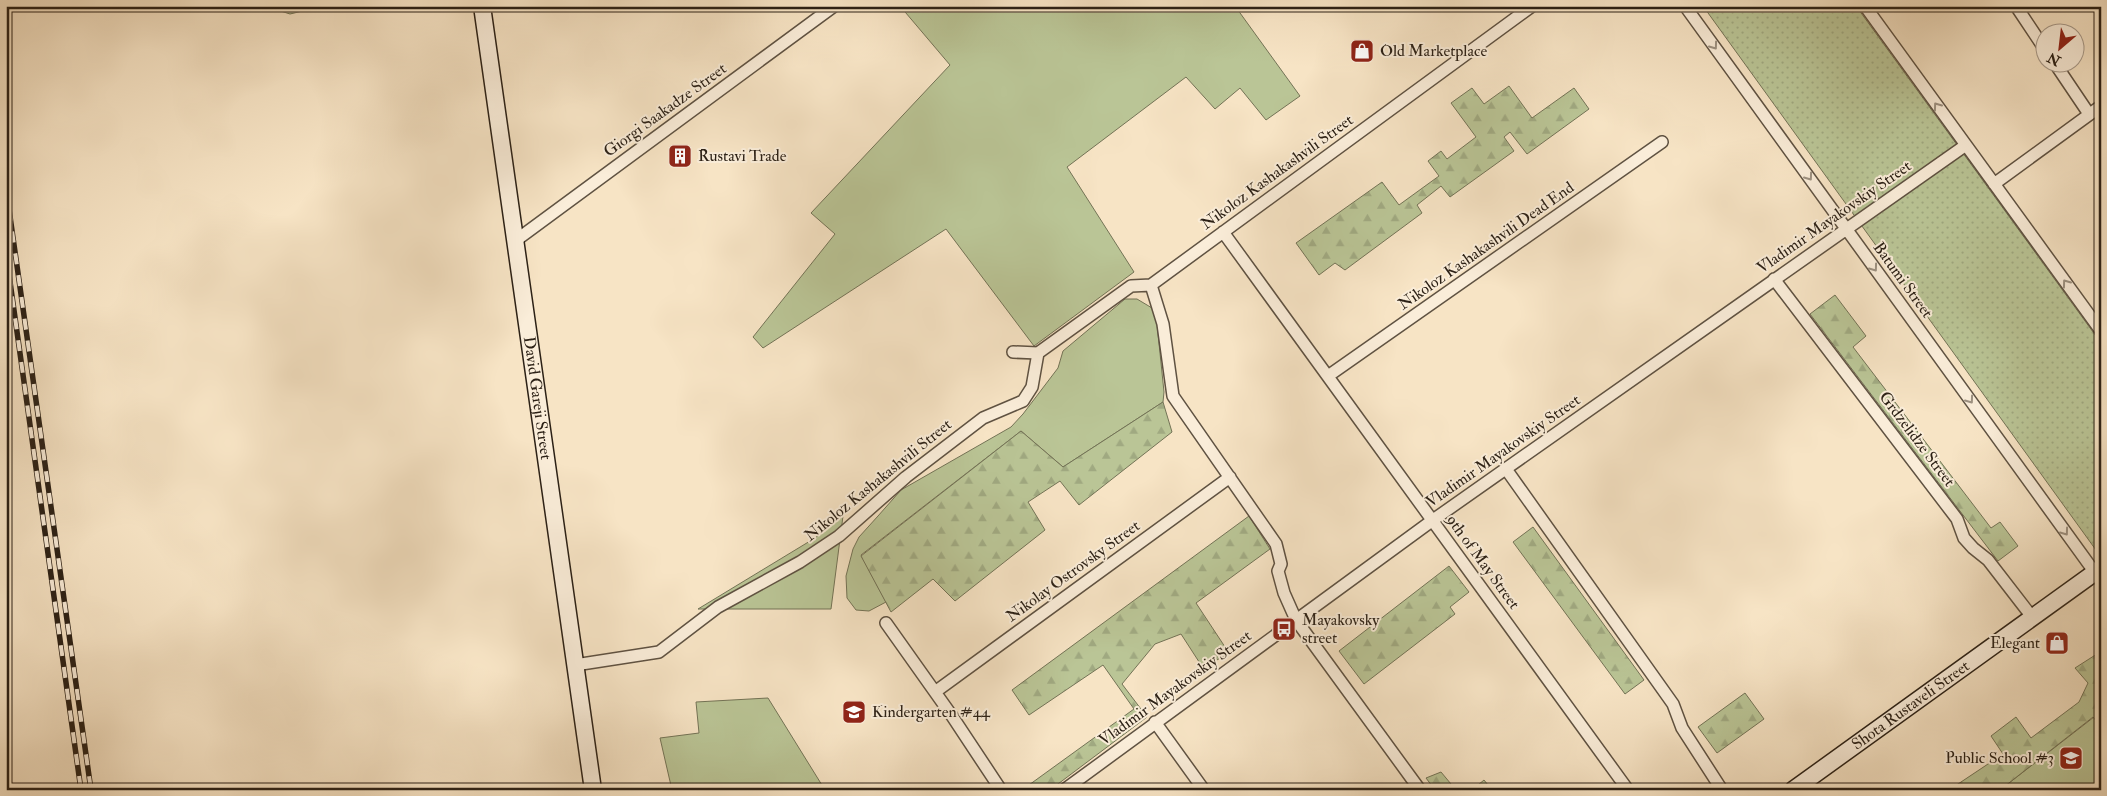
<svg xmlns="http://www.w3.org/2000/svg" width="2107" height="796" font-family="'IM FELL Double Pica',serif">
<defs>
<pattern id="forest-firs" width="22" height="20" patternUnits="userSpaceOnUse" patternTransform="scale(1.25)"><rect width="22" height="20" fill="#bac596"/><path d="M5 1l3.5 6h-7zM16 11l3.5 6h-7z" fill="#a0a981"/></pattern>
<pattern id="park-dots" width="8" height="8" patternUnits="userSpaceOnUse" patternTransform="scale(1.25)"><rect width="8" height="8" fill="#bac596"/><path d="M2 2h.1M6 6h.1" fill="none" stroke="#a0a981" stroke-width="1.8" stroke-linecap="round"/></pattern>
</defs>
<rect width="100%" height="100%" fill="#f7e4c5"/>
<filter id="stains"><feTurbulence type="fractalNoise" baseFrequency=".004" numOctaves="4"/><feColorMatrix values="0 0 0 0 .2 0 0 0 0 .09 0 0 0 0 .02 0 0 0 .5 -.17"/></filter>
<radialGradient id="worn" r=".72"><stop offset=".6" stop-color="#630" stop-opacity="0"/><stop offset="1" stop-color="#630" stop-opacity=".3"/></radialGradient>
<path fill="#bac596" stroke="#737356" d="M265,6H323L290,14Z
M900,6H1235L1300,96L1266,120L1240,88L1215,109L1186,77L1067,167L1134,272L1034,346L946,229L763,348L753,337L835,234L811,213L950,65Z
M1125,299H1137L1152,308L1157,324L1164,392L1163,402L1063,467L1021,431L861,555L886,602L869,611L856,610L847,598L846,576L853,549L859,537L878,516L901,490L1011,427L1023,414L1058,368L1063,351Z
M843,516L831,609H698L815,538Z
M768,698L825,790H672L660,738L699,733L696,702Z
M2094,717L2101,727V790H2000Z"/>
<path fill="url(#forest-firs)" stroke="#737356" d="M1509,86L1532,118L1574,88L1589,109L1527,154L1510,132L1504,137L1514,151L1450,197L1441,186L1417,205L1422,213L1345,270L1335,263L1319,275L1296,243L1382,182L1399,205L1439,176L1428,161L1441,151L1447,159L1476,137L1451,103L1472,88L1484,104Z
M1835,295L1866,336L1853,347L1991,528L2000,522L2018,546L1998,561L1810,314Z
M1163,402L1172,432L1079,505L1060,481L1028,502L1045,530L955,601L933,579L891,612L861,556L1021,431L1063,467Z
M1249,516L1270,549L1196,603L1229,653L1203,668L1181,634L1155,644L1122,684L1147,717L1050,790H1022L1134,709L1103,665L1029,715L1012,690Z
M1533,527L1644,680L1625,694L1513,542Z
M1449,566L1469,592L1450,607L1455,614L1364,684L1339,651Z
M2100,652L2101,727L2093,717L2000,790H1949L2003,754L1991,736L2016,717L2031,738L2079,702L2088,683L2075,668Z
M1745,693L1764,719L1717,753L1698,727Z
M1441,772L1456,790H1435L1426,778Z
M1484,780L1492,790H1472Z"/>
<path fill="url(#park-dots)" stroke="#737356" d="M1703,6H1856L2101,343V557Z"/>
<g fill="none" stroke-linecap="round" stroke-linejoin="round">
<g stroke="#5f5242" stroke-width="14">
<path id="street" d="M1685,6L2101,581
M1865,6L2101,331
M2016,6L2044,48
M2054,62L2089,114
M1994,184L2101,106
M1223,232L1628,790
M515,241L834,6
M1774,279L1957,519L1964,538L1973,548L1988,560L2032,617
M1151,285L1163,324L1173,396L1276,544L1281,564L1278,571L1284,593L1296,620L1420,790
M1013,352L1038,353L1131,286L1151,285L1532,6
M1328,376L1662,142
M1506,469L1673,704L1682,728L1722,790
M886,623L952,716L1001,790
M575,665L659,652L718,607L800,562L839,536L906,477L983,418L1023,401L1032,387L1038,353
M935,692L1230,477
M1155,722L1204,790
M1064,790L1433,520L1966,145"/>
</g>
<g stroke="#2c2116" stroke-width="19">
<g id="secondary">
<path id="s1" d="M482,6L593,790"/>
<path id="s2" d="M1793,790L2101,568"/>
</g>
</g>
<use href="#street" stroke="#faedd9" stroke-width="11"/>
<use href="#secondary" stroke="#faedd9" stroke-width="16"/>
<g stroke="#2c2116" stroke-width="5.5">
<path id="rail" d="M6,188L91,790
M6,253L81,790"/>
</g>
<use href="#rail" stroke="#faedd9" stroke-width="4" stroke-dasharray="11" stroke-linecap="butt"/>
</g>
<defs><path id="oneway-chevron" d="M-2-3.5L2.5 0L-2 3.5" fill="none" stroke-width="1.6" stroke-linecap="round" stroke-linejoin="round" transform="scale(1.25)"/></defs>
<g stroke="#9d9181">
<use href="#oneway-chevron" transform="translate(1714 46) rotate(54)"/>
<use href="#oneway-chevron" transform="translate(1937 106) rotate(-126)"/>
<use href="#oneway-chevron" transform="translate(1809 177) rotate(54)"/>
<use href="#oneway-chevron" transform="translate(1874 268) rotate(54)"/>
<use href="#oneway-chevron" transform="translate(2066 283) rotate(-126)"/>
<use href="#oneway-chevron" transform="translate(1970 400) rotate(54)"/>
<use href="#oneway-chevron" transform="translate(2065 532) rotate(54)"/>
</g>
<defs>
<g id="shop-square" transform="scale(1.25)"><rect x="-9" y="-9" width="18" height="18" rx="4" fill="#8f2418" stroke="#faedd9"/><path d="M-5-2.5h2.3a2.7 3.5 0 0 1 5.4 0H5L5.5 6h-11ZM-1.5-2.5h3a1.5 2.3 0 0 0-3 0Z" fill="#fff"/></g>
<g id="building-square" transform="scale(1.25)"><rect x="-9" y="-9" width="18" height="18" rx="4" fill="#8f2418" stroke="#faedd9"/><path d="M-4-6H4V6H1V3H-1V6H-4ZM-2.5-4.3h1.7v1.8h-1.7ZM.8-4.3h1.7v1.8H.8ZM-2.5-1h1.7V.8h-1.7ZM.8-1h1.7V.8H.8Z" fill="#fff"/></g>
<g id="bus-square" transform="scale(1.25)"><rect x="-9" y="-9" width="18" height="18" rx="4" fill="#8f2418" stroke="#faedd9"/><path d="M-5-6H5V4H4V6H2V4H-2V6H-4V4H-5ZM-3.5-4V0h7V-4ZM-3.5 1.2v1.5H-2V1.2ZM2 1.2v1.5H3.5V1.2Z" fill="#fff"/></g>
<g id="school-square" transform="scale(1.25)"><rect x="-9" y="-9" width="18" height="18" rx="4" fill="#8f2418" stroke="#faedd9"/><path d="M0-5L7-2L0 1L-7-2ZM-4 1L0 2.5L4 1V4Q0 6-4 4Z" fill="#fff"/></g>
</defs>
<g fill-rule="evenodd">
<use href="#shop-square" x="1362" y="51"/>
<use href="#building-square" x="680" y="156"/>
<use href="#bus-square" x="1284" y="629"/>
<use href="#shop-square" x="2057" y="643"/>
<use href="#school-square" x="854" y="712"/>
<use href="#school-square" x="2071" y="758"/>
</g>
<g text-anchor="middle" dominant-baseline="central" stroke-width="4" stroke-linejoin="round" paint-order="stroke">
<g font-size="16" fill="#2c2116" stroke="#faedd9" text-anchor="start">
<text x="1380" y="51">Old Marketplace</text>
<text x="698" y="156">Rustavi Trade</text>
<text x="1302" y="620">Mayakovsky<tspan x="1302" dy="18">street</tspan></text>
<text x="2040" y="643" text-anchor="end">Elegant</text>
<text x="872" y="712">Kindergarten #44</text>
<text x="2054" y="758" text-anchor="end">Public School #3</text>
</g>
<g font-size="16" fill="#2c2116" stroke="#faedd9">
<text transform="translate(665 110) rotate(-36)">Giorgi Saakadze Street</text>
<text transform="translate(1277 172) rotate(-36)">Nikoloz Kashakashvili Street</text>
<text transform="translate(1834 217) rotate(-35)">Vladimir Mayakovskiy Street</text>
<text transform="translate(1486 246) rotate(-35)">Nikoloz Kashakashvili Dead End</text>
<text transform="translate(1903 280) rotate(54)">Batumi Street</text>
<text stroke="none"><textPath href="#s1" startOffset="396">David Gareji Street</textPath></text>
<text transform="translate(1917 439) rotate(53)">Grdzelidze Street</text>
<text transform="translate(1503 451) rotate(-35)">Vladimir Mayakovskiy Street</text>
<text transform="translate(878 480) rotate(-39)">Nikoloz Kashakashvili Street</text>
<text transform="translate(1483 562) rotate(54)">9th of May Street</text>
<text transform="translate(1073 571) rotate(-36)">Nikolay Ostrovsky Street</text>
<text transform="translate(1175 688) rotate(-36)">Vladimir Mayakovskiy Street</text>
<text stroke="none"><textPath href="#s2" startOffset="145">Shota Rustaveli Street</textPath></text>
</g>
</g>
<rect width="2107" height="796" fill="none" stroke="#f7e4c5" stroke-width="25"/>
<rect x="8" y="8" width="2092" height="781" fill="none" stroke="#2c2116" stroke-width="2.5"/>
<rect x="12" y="12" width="2082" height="771" fill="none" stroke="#2c2116"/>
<g transform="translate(2060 48) rotate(208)"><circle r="24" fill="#faedd9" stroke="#a89b8b"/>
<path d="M0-4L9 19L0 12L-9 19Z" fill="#8f2418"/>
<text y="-8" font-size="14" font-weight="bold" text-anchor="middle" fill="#2c2116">N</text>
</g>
<rect width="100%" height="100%" filter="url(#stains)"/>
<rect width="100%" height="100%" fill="url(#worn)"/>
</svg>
